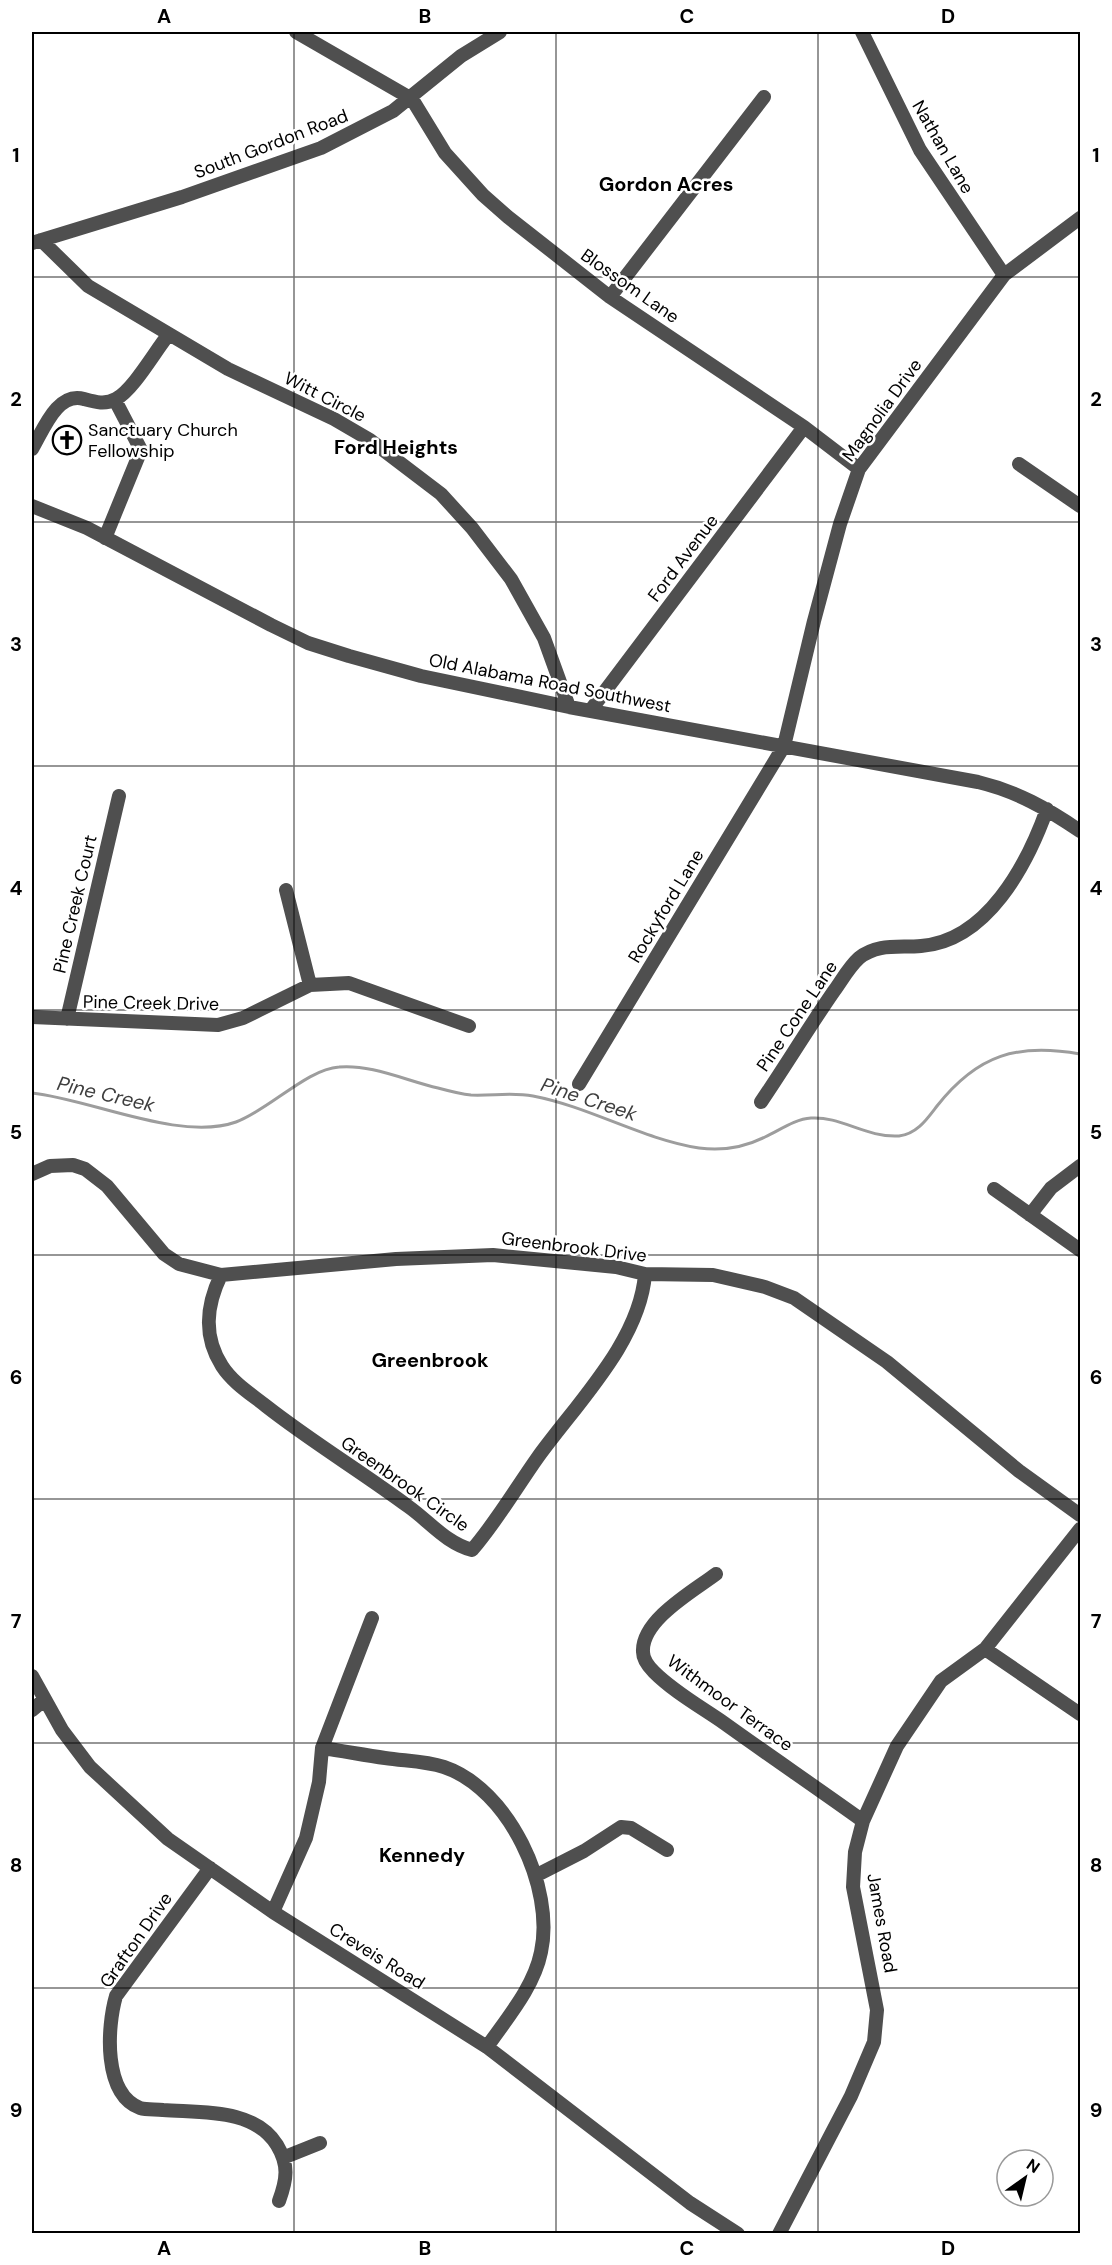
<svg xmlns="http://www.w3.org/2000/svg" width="1112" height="2265" font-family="'DM Sans',sans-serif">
<rect width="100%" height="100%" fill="#fff"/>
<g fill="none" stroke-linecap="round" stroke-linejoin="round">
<path stroke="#9d9d9d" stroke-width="3" d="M32,1093C90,1099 180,1142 236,1122C269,1110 307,1069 339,1067C371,1064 407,1081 438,1088C449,1091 460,1094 471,1095C492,1096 512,1092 533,1096C590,1107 642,1139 699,1148C721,1151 745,1147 765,1137C780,1130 795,1119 811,1118C841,1116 866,1138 899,1136C917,1134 927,1119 937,1106C978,1054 1018,1043 1080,1054"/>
<path stroke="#4f4f4f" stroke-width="14" d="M296,32L412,99L445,153L483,195L508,217L610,297L804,427L859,469
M862,32L920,150L1004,275
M41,240L88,286L228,369L334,419L370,440L441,494L472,528L511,579L544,638L569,707
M32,243L182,197L321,148L393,111L461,56L500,32
M610,297L764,97
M32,449C43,431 57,391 84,399C95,402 105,405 116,399C134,389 155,351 169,334
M1019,464L1080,506
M32,506L87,528L271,625L308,643L349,656L421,676L569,707L978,782C1016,791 1048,809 1080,831
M105,538L141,450L115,400
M590,711L804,427
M286,890L310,985
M32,1017L218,1025L243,1018L310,985L349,983L469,1026
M67,1019L119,796
M579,1084L784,746L814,621L840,524L859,469L1004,275L1080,218
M761,1102C786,1065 809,1027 834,991C842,980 849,967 859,958C878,943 899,948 921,946C987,941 1027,865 1047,809
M32,1174L50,1166L73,1165L85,1169L107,1186L164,1254L179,1264L221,1275L396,1259L493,1255L616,1267L645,1274L713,1275L765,1287L794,1298L887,1362L1019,1471L1080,1515
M994,1189L1080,1250
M1030,1215L1051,1188L1080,1166
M221,1275C206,1306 203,1336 222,1366C233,1383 251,1394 266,1406C312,1442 362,1472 409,1507C430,1522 446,1543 472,1550C497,1521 516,1488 538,1457C577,1403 640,1341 645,1274
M716,1574C695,1590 641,1620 643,1652C643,1659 649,1667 654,1672C674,1692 701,1707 724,1723C770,1756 817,1788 863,1821
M985,1649L1080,1714
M32,1676L62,1730L90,1767L168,1839L273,1912L487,2047L690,2203L738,2234
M32,1710L44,1700
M322,1748C343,1751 364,1755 385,1758C405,1761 425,1761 444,1767C509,1789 555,1888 541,1952C534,1987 507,2018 487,2047
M210,1868L116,1996C107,2027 103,2094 140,2108C147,2110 156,2109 163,2110C201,2113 254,2108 277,2145C289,2165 287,2179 279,2201
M537,1875L584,1851L621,1827L631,1828L667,1850
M273,1912L306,1838L319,1782L322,1748L372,1618
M285,2157L320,2143
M779,2234L851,2096L874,2042L877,2010L853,1887L855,1852L863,1821L897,1746L941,1681L985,1649L1080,1529"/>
</g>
<path fill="none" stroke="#000" stroke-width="1.5" stroke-opacity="0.55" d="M294,32V2234M556,32V2234M818,32V2234M32,277H1080M32,522H1080M32,766H1080M32,1010H1080M32,1255H1080M32,1499H1080M32,1743H1080M32,1988H1080"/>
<defs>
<g id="church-ring" transform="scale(1.5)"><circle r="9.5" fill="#fff" stroke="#000" stroke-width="1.5"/><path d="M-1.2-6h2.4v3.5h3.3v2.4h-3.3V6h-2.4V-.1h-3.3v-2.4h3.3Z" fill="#000"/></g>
</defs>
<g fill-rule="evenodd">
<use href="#church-ring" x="67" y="440"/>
</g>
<g text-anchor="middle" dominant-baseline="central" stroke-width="5" stroke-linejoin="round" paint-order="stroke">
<g font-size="18" fill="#000" stroke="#fff">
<text transform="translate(271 144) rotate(-21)">South Gordon Road</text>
<text transform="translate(943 147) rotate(60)">Nathan Lane</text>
<text transform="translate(630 286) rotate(35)">Blossom Lane</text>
<text transform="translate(325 397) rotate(27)">Witt Circle</text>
<text transform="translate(882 410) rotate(-54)">Magnolia Drive</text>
<text transform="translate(683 558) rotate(-53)">Ford Avenue</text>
<text transform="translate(550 683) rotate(11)">Old Alabama Road Southwest</text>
<text transform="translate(75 904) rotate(-77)">Pine Creek Court</text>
<text transform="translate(666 906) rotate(-59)">Rockyford Lane</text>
<text transform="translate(151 1003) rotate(1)">Pine Creek Drive</text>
<text transform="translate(797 1016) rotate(-56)">Pine Cone Lane</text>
<text transform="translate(574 1247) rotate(7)">Greenbrook Drive</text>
<text transform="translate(405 1484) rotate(35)">Greenbrook Circle</text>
<text transform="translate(730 1703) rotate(36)">Withmoor Terrace</text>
<text transform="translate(882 1923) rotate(80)">James Road</text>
<text transform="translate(136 1940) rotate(-55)">Grafton Drive</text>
<text transform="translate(377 1956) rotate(32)">Creveis Road</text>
</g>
<g font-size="18" fill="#000" stroke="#fff" text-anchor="start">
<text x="88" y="430">Sanctuary Church<tspan x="88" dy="21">Fellowship</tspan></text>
</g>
<g font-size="20" font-weight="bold" fill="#000" stroke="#fff">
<text x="666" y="184">Gordon Acres</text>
<text x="396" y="447">Ford Heights</text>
<text x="430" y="1360">Greenbrook</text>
<text x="422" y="1855">Kennedy</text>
</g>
<g font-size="20" font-style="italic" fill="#3e3e3e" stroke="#fff">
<text transform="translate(106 1094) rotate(13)">Pine Creek</text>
<text transform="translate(589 1099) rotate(18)">Pine Creek</text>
</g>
</g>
<rect width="1112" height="2265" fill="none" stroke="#ffffff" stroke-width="66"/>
<g transform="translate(1025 2178) rotate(34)"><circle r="28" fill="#ffffff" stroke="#999999" stroke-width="1.5"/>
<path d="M0-4.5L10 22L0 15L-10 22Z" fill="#000000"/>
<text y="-9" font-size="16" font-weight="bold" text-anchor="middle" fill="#000000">N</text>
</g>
<rect x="33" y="33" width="1046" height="2199" fill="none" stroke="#000" stroke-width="2"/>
<g font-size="20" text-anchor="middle" font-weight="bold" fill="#000">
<text x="164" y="23">A</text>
<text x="425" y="23">B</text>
<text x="687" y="23">C</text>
<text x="948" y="23">D</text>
<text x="16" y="162">1</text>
<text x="1096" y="162">1</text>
<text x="16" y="406">2</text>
<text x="1096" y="406">2</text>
<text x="16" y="651">3</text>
<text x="1096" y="651">3</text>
<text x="16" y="895">4</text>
<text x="1096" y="895">4</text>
<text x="16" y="1139">5</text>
<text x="1096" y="1139">5</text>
<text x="16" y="1384">6</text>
<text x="1096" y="1384">6</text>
<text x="16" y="1628">7</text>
<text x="1096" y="1628">7</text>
<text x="16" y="1872">8</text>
<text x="1096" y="1872">8</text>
<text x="16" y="2117">9</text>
<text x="1096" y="2117">9</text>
<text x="164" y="2255">A</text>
<text x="425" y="2255">B</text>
<text x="687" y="2255">C</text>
<text x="948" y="2255">D</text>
</g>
</svg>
